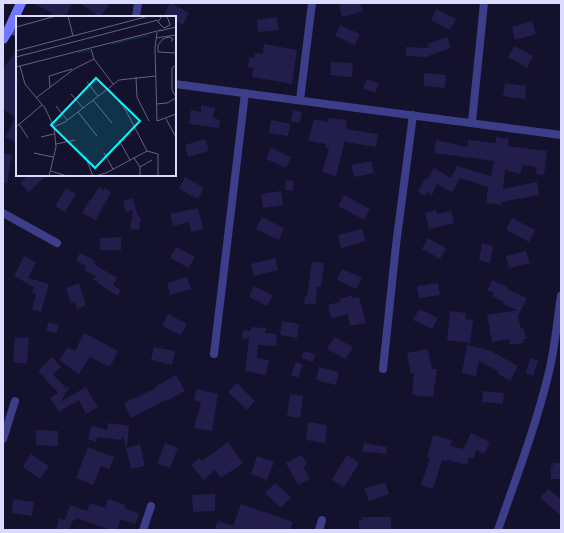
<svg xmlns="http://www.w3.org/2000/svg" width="564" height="533" font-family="Rubik,sans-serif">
<rect width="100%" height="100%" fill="#13112b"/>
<path fill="#231d4c" d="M33,3H72L66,17H55L51,15L52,13Z
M80,3H110L100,17Z
M170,3L189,13L183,25L175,20V17H168L164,15Z
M346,3H360L363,11L342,17L339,5Z
M436,9L456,19L450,30L431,20Z
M277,17L279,30L258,32L257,20Z
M532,21L536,34L515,40L512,27Z
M340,25L360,34L355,45L335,36Z
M447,37L451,48L426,57L406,56V47L429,48L427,44Z
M264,44L297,50L292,84L252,77L253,68L248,67L249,57L254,58L255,53L263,54Z
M514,46L533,56L527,68L508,57Z
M17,50V143L5,137L15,118L3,109V68Z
M331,62L353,63L352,77L330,75Z
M424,73L446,75L445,88L424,86Z
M367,79L379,84L375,93L363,88Z
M505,83L526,86L525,99L503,96Z
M201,105L215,108L213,118L220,120L219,128L189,124L191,110L201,112Z
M293,110L302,112L300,123L291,121Z
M328,118L347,120L346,129L378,134L376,147L346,142L345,140L336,176L322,172L329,149L325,148L326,144L308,141L314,119L328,122Z
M271,120L290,124L288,136L269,133Z
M496,137L509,139L508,146L547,151L544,175L536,174L537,167L523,165L520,174L505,170L503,189L537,182L539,195L502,202V205L486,203L488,187L460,178L452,192L437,184L432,195L427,192L425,196L418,192L425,179L427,180L434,168L451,178L457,166L491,176L494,161L434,153L436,140L467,147L468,140L496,143Z
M205,139L209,151L188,157L185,145Z
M271,148L291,157L286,168L266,159Z
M3,153L12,155L7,183H3Z
M371,161L374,173L354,177L351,165Z
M29,175H47L29,192L20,183Z
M185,177L204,188L198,199L179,189Z
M286,180L294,181L293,191L285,190Z
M99,187L104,190V188L111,192L96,220L82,213L90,199L91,200Z
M66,188L76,194L65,212L55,206Z
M281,191L283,205L263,208L261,194Z
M344,195L370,209L364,220L338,206Z
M133,198L138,217H141L139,230L130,229L133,210L126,212L123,201Z
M198,208L203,229L191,232L189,222L173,226L170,214Z
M436,210L437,214L451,211L454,223L429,229L425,213Z
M262,217L284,228L279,240L256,229Z
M512,218L535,230L529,242L506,230Z
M362,229L366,241L341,248L338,235Z
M121,237V250H100V238Z
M428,238L446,248L440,259L422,249Z
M482,243L493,246L490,263L479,260Z
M176,247L195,257L189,268L170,258Z
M526,251L530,263L509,268L506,256Z
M80,253L96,261L94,264L117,278L113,285L121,290L118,296L97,283L98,282L92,279L97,277L84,270L86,266L76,261Z
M24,256L36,262L28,278L49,284L41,312L32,309L36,294L32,293L34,287L14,276Z
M275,258L278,270L254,276L251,264Z
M312,262L324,263L321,287H317L316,304H304L305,296H307Z
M342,269L362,278L356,289L337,280Z
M187,277L191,289L170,295L167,283Z
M492,280L508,287L507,289L527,298L518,316L521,329L524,328L526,339L523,340L524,343L510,345L509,339L492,342L487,315L517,310L503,304L504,302L492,296L494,293L487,290Z
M79,283L86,305L77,309L75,302L71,303L66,288Z
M438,283L440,295L419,298L417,286Z
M254,286L273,295L267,306L249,297Z
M353,295L351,299L359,297L366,323L350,326L348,314L331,318L328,305L340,302L339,299Z
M419,309L438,318L432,329L413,320Z
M450,311L466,313L465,319L473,320L470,343L447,340Z
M168,314L187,324L181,335L162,326Z
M282,321L299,324L297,338L280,335Z
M49,322L59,325L56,334L46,330Z
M251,327L266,328L265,333L277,334L276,346L258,345L257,358L269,360L266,375L245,371L249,339L242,338L243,330L251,331Z
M84,333L118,351L110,367L90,357L79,374L59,360L68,347L75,351Z
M15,337L29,338L27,364L13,362Z
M334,337L353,347L346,359L327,349Z
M467,345L489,350L518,366L510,381L497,373L498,371L479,361L476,376L462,373Z
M154,347L175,351L172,365L151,360Z
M428,349L432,369H437L433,397L412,395L414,373L411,374L407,353Z
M304,351L315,354L313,362L301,358Z
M52,357L61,367L53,374L66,388L71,385L60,402L86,387L98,407L86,414L79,400L59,412L50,398L58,393L38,371Z
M530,358L538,361L533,376L526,373Z
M296,362L303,365L298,378L291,375Z
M319,367L339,372L336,385L316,380Z
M176,375L185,391L164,402L163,401L131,418L124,403L156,388L155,387Z
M237,383L255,401L247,410L228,392Z
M196,389L218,394L212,431L194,428L196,418H197L201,402L194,400Z
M483,391L504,393L503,404L482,402Z
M290,394L303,396L300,418L287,416Z
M308,422L327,425L325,443L306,440Z
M108,423L129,426L127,448L140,444L145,466L131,469L123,436L121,440L97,437L96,442L88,439L91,426L107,430Z
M36,430L58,431V446L36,445Z
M471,433L490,442L484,454L476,450L474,458L469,457L467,465L447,460L446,461L442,460L433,489L421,485L430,458H427L433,435L452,440L450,446L463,449Z
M228,442L243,463L221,478L215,470L204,480L191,465L199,458L202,461Z
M165,443L178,448L170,468L157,463Z
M364,443L387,447L386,454L373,452V453L362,452Z
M88,447L114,457L110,469L101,466L93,485L76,478Z
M31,454L49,466L40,479L23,467Z
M302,455L307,464L303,466L310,479L298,485L286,463Z
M347,455L359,463L344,487L332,480Z
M257,456L274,462L267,480L251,474Z
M553,463H561V479H551V466H553Z
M385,482L389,494L369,501L364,489Z
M275,483L291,497L281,508L265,493Z
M548,489L561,499V516L540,498Z
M215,494V511L193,512L192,495Z
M13,499L34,502L32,516L12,513Z
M108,499L126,505L125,508L139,514L135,524L121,519L117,530H111L76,518L75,521L73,520L69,530H56L59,518L65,520L70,505L87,511L90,503L105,508Z
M241,504L293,522L290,530H214L218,521L233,526Z
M362,517H391V530H359V520H362Z"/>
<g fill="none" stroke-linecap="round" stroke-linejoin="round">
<path stroke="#3c3e8a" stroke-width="8" d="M136,17L138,3
M9,29L17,33
M175,84L561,135
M300,100L312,3
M472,122L484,3
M3,213L57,243
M214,354L245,93
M383,369L396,245L413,115
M3,439L15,401
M143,530L151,506
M319,530L322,520
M498,530C516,478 536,426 549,372C555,347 557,321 561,296"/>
<path stroke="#7278ff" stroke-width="10" d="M3,39L9,29L21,3"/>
</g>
<g transform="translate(16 16)">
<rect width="160" height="160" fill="#13112b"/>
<path fill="none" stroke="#0d294e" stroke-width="2" d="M95,28L132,19M62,37L74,34"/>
<path fill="none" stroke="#636280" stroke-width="1" d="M52,0L57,20M146,0L142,6L148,12L154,9L151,0M0,11L40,0M143,15L160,11M141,16L139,32L141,105L160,98M140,22L160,19M75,33L78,43L97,68M0,35L133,0M142,36V29L147,23L153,21L157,23L155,26M142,36L160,37M0,41L142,4M160,49L156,52V74L160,81M4,50L9,68L29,92L38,111L40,131L33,160M0,51L145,14M120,61L121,81L133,105M71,66L82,80M34,71L33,60L56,53M55,78L67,92M20,82L58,53L78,43M77,84L96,107M140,88L151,87L160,82M40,90L51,104M62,96L81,120M150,103L160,121M3,108L12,122M0,111L26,89M38,111L49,106L103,64L140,60M25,121L38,118M103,124L114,144M40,128L59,124M131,135L142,138V160M18,137L37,141M88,137L97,153M69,140L77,160M118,142L124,151V160M124,151L136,144M35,155L51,160M79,160L90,157L131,135L109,93L92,72"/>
<path fill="#07f8ff" fill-opacity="0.15" stroke="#07f8ff" stroke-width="2" d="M80,62L124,105L79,152L35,109Z"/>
<rect width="160" height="160" fill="none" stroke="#dcdbff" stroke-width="2"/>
</g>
<rect width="564" height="533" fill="none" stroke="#dcdbff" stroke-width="8"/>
</svg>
